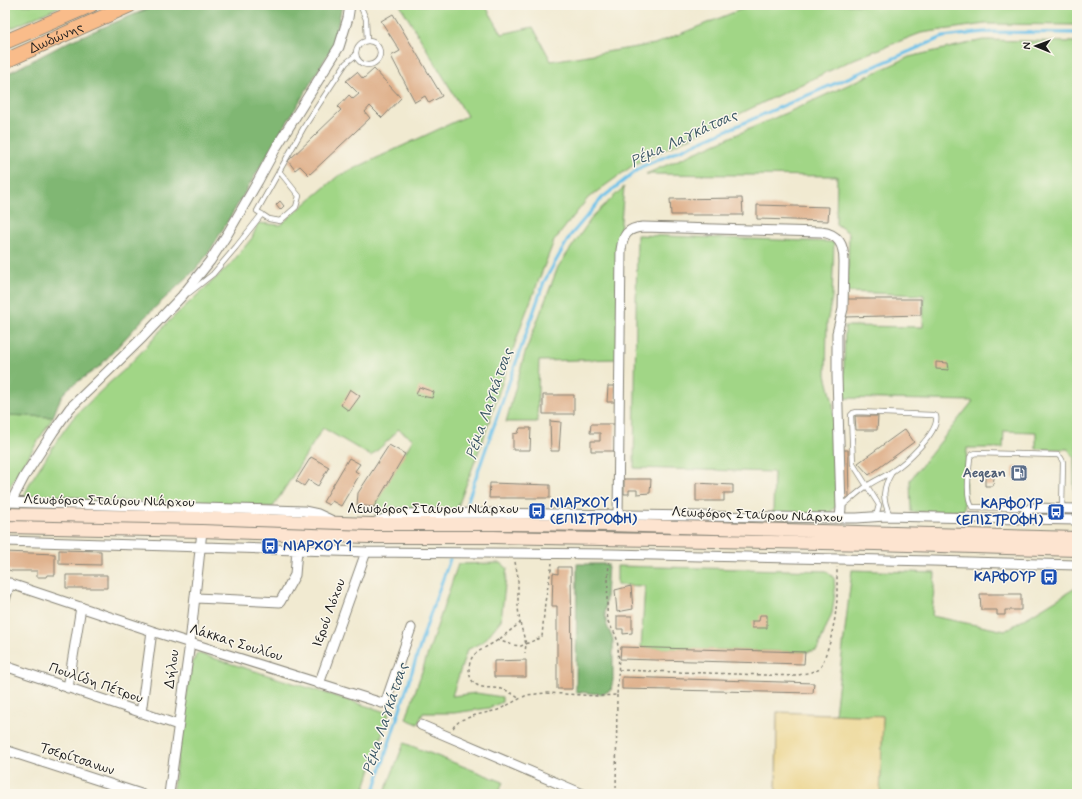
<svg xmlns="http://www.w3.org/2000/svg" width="1082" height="799" font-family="Mynerve,sans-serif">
<rect width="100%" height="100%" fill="#fbf7ec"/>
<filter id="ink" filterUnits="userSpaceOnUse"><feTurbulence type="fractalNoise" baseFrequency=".025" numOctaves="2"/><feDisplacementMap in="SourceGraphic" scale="8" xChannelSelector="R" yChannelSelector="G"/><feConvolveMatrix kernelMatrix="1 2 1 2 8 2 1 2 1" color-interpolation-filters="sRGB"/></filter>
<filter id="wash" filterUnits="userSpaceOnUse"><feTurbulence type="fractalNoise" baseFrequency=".012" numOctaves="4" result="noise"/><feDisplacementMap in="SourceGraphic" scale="16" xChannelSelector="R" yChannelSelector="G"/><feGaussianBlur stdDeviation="0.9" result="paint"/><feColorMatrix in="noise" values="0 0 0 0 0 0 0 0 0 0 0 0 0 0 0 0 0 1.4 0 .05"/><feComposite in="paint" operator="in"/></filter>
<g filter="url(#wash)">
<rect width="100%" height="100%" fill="#f1ead1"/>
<path fill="#a1d686" stroke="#5e7951" d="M5,5H63L5,31Z
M400,5H485L502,34L533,27L551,61L655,44L752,5H1077V25L985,24L921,33L854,59L635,164L588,198L554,241L522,323L484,437L457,509H407L386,514L375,515L376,503L413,439L398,429L391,438L371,456L323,428L273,507L213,503L27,499L24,496L31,481L60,436L73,418L107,385L123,371L148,345L167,323L230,265L252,238L258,223L280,225L338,176L467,116Z
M983,40L1077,42V493H1074V458L1068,449H1036V432L1004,431L1003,448H967L964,511L911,512L910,480L973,401L843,398L845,326L923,327L924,295L847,292L849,233L836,224L837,176L646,174L795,109L909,57Z
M624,187L619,244L617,359L539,361L537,422H506L525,353L558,267L593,216Z
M637,235L834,242L832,297L827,323L826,375L833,403L837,505L827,516L773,514L774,472L634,468Z
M5,415L53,417L5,494Z
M501,563L507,568L501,620L484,641L467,650L452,696L476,693L502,697V702L489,708L454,713H423L418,724L406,719L458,564Z
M617,566L827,571L834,578L835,593L832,613L817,650L805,652L641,648L645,586L617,585Z
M852,570L935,573L932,616L1005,631L1077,587V794H880L883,716L835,714Z
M197,653L389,713L363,794H172L190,670Z
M404,743L503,782L498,794H384Z"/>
<path fill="#80b773" stroke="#4e6a48" d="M157,5H342L334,44L208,254L194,271L145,317L99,367L70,387L63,394L58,404L53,417L5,415V75L70,41Z
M577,564H608L605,614L607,626L613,639V680L611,690L602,694L576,692Z"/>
<path fill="#eeda9e" stroke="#857b5d" d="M777,712L883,716L880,794H776Z"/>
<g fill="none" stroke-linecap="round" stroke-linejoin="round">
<path stroke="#6ec2ea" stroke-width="3" d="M467,503L544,282L570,236L602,198L641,167L943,37L985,32L1077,33
M373,794L430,615L450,559"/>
</g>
<g id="blocks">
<path fill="#e0b38f" d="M393,14L442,96L429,103L425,96L415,102L391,56L400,51L381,21Z
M374,69L401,98L382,118L370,106L365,112L370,118L309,175L300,166L295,170L288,161L341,110L338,107L349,95L353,99L359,94L346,81L357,72L363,79Z
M742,198L743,215H671L670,199Z
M280,201L284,206L280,210L276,205Z
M757,205L829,207L828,221L757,219Z
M845,299H921V315L845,317Z
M936,362L948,363L949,370L936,369Z
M608,386H616V402H607Z
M419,387L434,392L432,398L416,395Z
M350,389L360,396L349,411L341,405Z
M543,395H574V414H543Z
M855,416H878L877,430H856Z
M550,421L561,422L559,451H551Z
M591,424H615V451H591V441H600V433H590Z
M520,428H531L530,450H513V434L518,433Z
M905,429L914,442L869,475L858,463Z
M389,445L405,454L374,507L357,505L358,493Z
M841,450H848L849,498H842Z
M311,457L329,467L318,486L308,480L304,486L296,481Z
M349,458L360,464L355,471L360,474L341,506L332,501L329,505L323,502Z
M1013,467H1025V478H1013Z
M985,476L994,477L993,486H985Z
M624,479H651L650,493L637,494V490H629V494H624Z
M490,483L550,485V498H489Z
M696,483L733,485V493H724V501H696Z
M59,550L101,551V565L59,564Z
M5,552L55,554V575H47L46,577H37V571H12L5,569Z
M558,567H571L572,689H557V606H552L553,573L558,574Z
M66,575H107V588H66Z
M631,586L633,609L617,612L615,590Z
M980,594H1021V610H1005V615H997V610H981Z
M760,615H767V628H752V621H759Z
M617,616H632V633L623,634V629H617Z
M621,647L805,652L804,664L620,659Z
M526,660V677H494V661Z
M622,677L814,683L813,693L622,689Z"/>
</g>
</g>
<g filter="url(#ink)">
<use href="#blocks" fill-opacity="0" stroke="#868376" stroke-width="1"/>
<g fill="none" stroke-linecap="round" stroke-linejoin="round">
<g stroke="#868376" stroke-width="6">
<path id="service" d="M360,5L366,19L367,41
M356 53a12 12 0 1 1 24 0a12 12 0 1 1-24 0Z
M279,171L299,196L296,207L280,221L269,219L257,211L304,127L346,63L356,55
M189,293L213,274L236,247L262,214
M841,507C850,500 858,492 867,486C875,480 884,477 891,472C904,464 940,432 936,416L933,415L857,412L853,413L851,415L853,464L879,505L876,516
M1029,508L972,507C965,495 969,471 970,457L973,454L976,453L1058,455L1061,458L1063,462L1062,508
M890,516C882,498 882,489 892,472"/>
</g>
<g stroke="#868376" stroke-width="11">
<path id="minor" d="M6,502L304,511L318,514L333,521
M11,502L24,477L53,432L70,408L97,382L143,337L182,296L210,261L228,233L258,181L277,146L339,47L348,18L350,5
M618,515L621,250C623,235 627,228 643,227L821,232C839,234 844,245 844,262L843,309L837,333V376L841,508L840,518
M1019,519L1031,508L1077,509
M376,522L397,514L488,513L840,518H857L885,516L1077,520
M5,541L366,552L610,554L932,561L1077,565
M5,582L152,631L382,703L386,701L411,628
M196,598L280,602L295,575L297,550
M5,600L10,583
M5,666L178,725
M319,684L366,552
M68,688L81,607
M141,713L152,631
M421,725L583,794
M5,750L141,794
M169,794L190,643L202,531"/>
</g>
<g stroke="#868376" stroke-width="14">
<path id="secondary" d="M5,514L201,518L370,524H513L606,525L1077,538
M5,527L202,531L368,537H493L875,544L1077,550"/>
</g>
<g stroke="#868376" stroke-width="16">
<g id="primary">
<path d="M5,42L91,5"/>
<path id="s1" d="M5,61L130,5"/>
</g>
</g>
<path stroke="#868376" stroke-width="1.5" stroke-dasharray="3 3" stroke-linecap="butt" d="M515,562L518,577V608L520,623C512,629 504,636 495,642C490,645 478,651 474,655C467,662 467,680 477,685C484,689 493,687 501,689C508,690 514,695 520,699
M520,623L526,644L525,653
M497,640L513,645L521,646L542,637L545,602L551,570L552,563
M619,670L795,676L811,672L818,670L822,665L830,642L835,618L837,600V567
M453,728L455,725L461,720L476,715L498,710L527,695L536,694L547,693L599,696L617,695C618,677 620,658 617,640C616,632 610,628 608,621C607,614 607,606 607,599C608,587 608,575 609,562
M616,794L617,695"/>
<use href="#service" stroke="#fff" stroke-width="4.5"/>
<use href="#minor" stroke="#fff" stroke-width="9"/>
<use href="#secondary" stroke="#fde4d0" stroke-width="12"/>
<use href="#primary" stroke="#f9bc8a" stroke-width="14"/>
</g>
</g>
<defs>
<g id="fuel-square" transform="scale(0.9)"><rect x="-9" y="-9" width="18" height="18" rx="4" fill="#5c6f8a" stroke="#fbf7ec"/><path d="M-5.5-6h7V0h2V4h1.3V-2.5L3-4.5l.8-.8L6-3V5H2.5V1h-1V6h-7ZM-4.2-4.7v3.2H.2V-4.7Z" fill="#fff"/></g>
<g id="bus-square" transform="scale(0.9)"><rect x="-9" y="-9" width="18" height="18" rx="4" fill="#1a4fb4" stroke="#fbf7ec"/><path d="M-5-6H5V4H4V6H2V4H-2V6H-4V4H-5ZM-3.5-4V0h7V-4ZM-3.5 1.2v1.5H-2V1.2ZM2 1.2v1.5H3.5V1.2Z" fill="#fff"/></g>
</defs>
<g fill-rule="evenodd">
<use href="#fuel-square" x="1019" y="473"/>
<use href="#bus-square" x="537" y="511"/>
<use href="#bus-square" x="1056" y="512"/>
<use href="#bus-square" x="270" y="546"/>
<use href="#bus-square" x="1049" y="577"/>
</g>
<g text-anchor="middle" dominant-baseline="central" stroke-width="3" stroke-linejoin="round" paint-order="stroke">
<g font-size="14" fill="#1c1c1c" stroke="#fbf7ec">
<text stroke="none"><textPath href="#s1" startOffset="56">Δωδώνης</textPath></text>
<text transform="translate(109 501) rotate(1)">Λεωφόρος Σταύρου Νιάρχου</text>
<text x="433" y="509">Λεωφόρος Σταύρου Νιάρχου</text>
<text transform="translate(757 515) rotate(2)">Λεωφόρος Σταύρου Νιάρχου</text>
<text transform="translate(329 613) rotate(-70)">Ιερού Λόχου</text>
<text transform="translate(236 643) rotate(17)">Λάκκας Σουλίου</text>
<text transform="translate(172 669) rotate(-82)">Δήλου</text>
<text transform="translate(96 683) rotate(19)">Πουλίδη Πέτρου</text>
<text transform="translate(77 759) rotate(18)">Τσερίτσανων</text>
</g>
<g font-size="14" font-weight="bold" fill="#4e5e75" stroke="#fbf7ec" text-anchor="end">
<text x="1006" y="473">Aegean</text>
</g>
<g font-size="14" font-weight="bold" fill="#164399" stroke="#fbf7ec" text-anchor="start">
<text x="550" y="503">ΝΙΑΡΧΟΥ 1<tspan x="550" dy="16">(ΕΠΙΣΤΡΟΦΗ)</tspan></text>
<text x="1043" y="504" text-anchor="end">ΚΑΡΦΟΥΡ<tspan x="1043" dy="16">(ΕΠΙΣΤΡΟΦΗ)</tspan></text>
<text x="283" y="546">ΝΙΑΡΧΟΥ 1</text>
<text x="1036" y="577" text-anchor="end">ΚΑΡΦΟΥΡ</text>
</g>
<g font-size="15" font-style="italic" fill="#395664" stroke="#fbf7ec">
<text transform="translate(684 139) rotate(-25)">Ρέμα Λαγκάτσας</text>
<text transform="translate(490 404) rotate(-71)">Ρέμα Λαγκάτσας</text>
<text transform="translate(386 719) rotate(-72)">Ρέμα Λαγκάτσας</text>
</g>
</g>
<rect width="1082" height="799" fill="none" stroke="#fbf7ec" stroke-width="20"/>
<g transform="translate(1036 46) rotate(271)" stroke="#fbf7ec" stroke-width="3" paint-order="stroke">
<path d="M0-3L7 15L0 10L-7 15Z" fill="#1c1c1c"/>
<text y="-6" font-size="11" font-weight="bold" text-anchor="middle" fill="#1c1c1c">N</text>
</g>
</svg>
